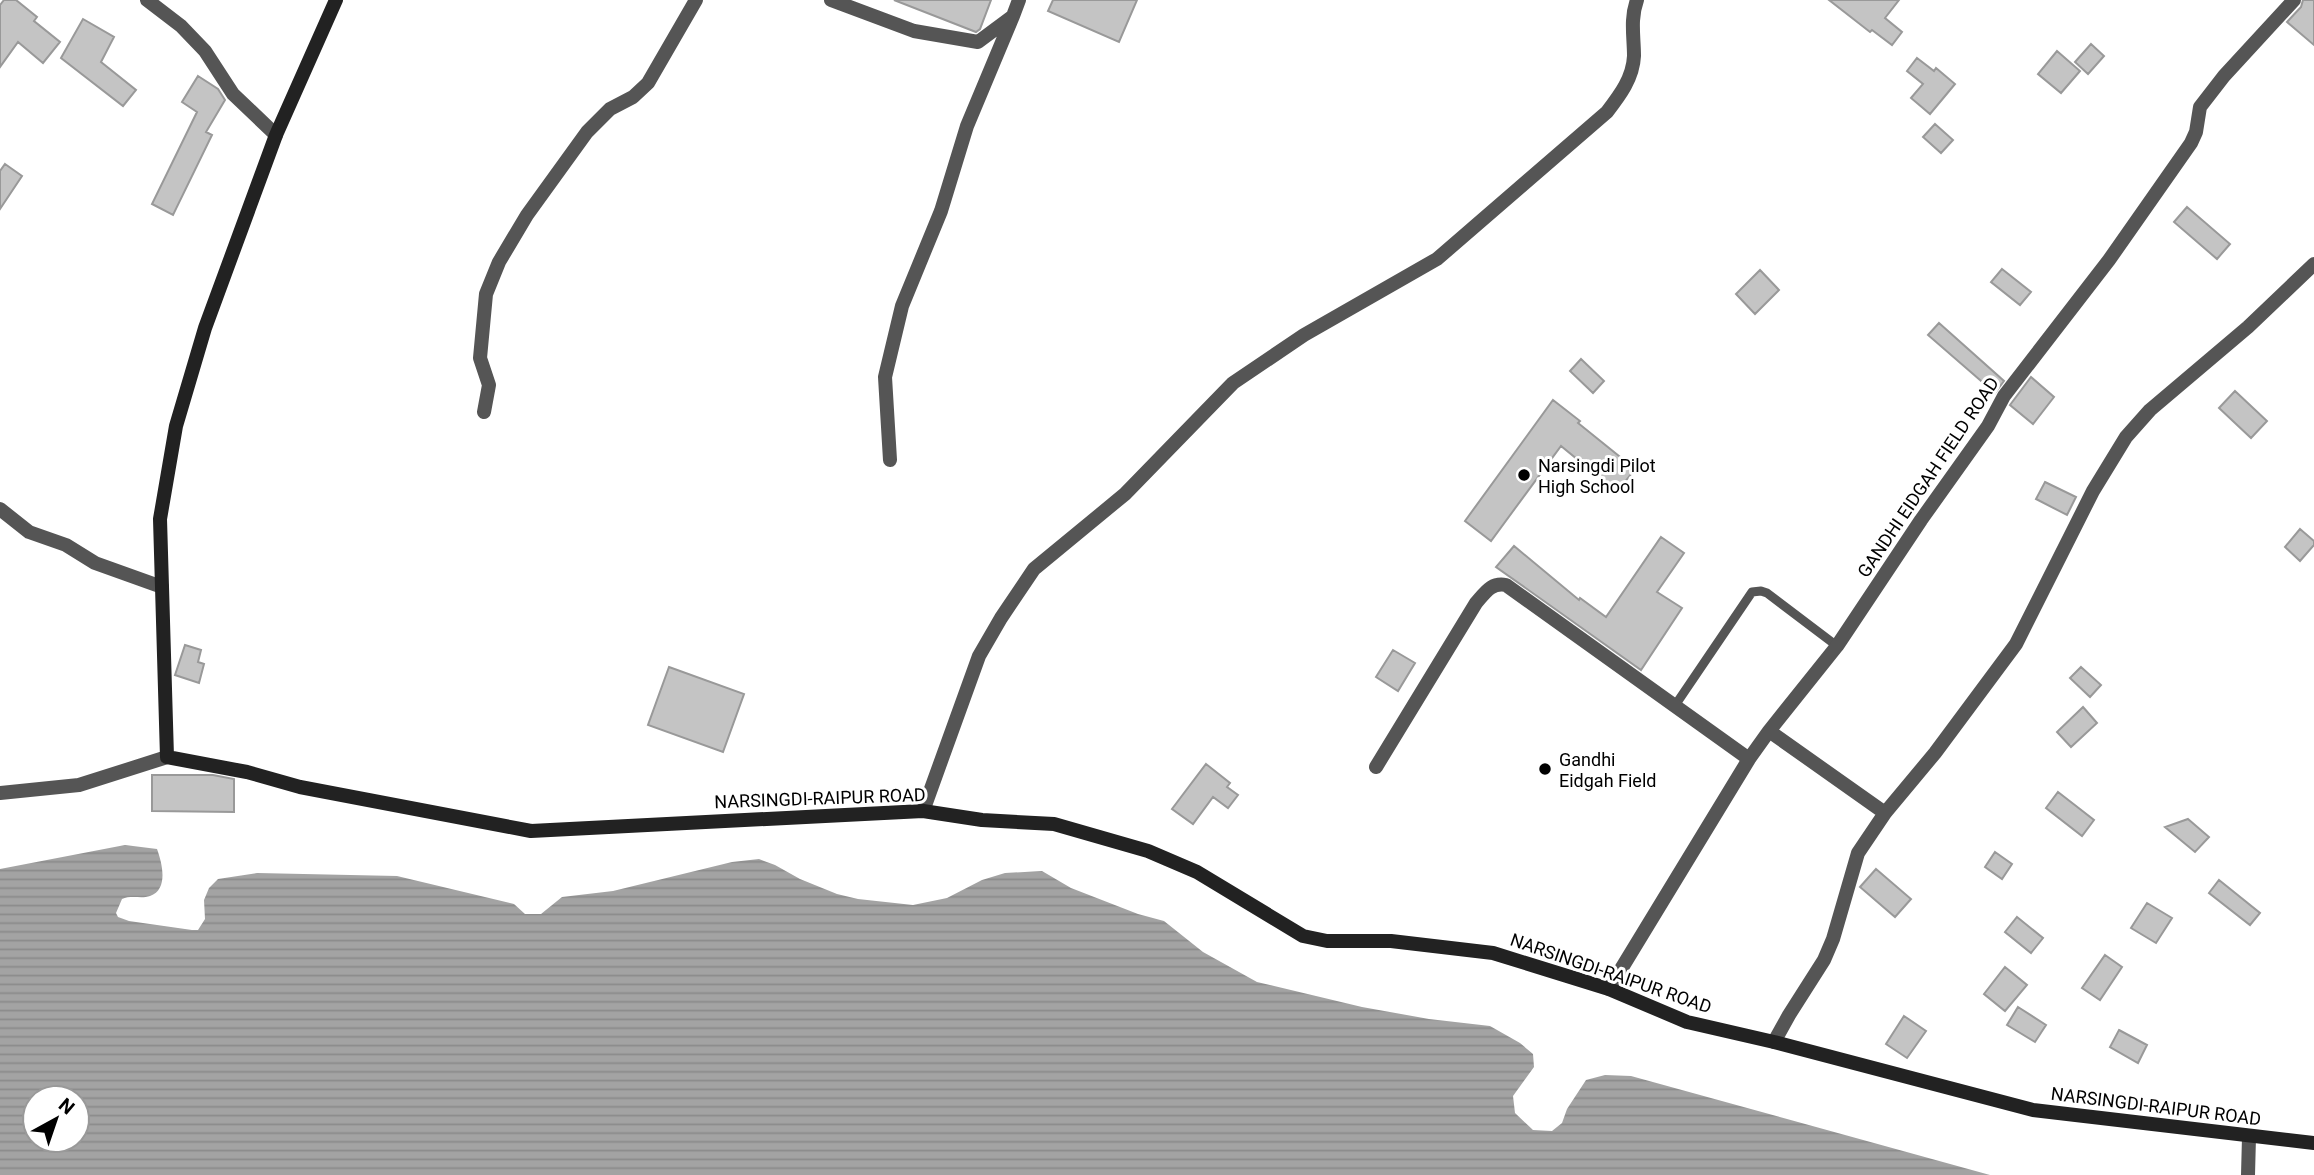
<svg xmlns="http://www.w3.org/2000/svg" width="2314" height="1175" font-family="Roboto,sans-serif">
<defs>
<pattern id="water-rules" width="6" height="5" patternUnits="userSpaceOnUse" patternTransform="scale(1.75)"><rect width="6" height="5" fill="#a3a3a3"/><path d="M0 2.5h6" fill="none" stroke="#8b8b8b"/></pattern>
</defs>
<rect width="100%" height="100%" fill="#fff"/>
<path fill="url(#water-rules)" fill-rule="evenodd" d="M125,845L157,849C162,863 169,889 150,896C142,899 131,895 122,899L116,913L118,917L129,921L192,930H198L205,919L204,900L209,888L218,879L257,873L397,876L514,904L525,914H541L562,897L613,891L732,862L759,859L775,865L800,879L837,894L858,899L913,905L947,898L982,880L1005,873L1042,871L1071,888L1138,914L1164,921L1203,952L1257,982L1362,1007L1429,1019L1490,1026L1520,1043L1533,1054L1534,1067L1513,1096L1515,1113L1533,1130L1552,1131L1562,1123L1567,1109L1586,1080L1605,1075L1631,1076L1990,1175H0V869ZM35,1098H77V1140H35Z"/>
<path fill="#c4c4c4" stroke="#999" stroke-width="2" d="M4,0H16L37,17L34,21L60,42L43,63L18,42L0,67V5Z
M894,0H991L980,29L976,32Z
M1053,0H1137L1119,42L1048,11Z
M1829,0H1899L1885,18L1902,32L1892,45L1872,30L1870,32Z
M2303,0H2314V45L2287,22L2301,7Z
M83,19L114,37L101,62L136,90L123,106L61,58Z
M2091,44L2104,56L2088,74L2075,62Z
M2057,51L2080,71L2061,93L2038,74Z
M1917,58L1934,71L1936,68L1955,84L1930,114L1911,98L1923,84L1907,71Z
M198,76L218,89L225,100L206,132L212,135L173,215L152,204L197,112L182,102Z
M1935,124L1953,140L1941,153L1923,137Z
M5,164L22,176L0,209V171Z
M2187,207L2230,244L2217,259L2174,222Z
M2002,269L2031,292L2020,305L1991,282Z
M1760,270L1779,290L1755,314L1736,294Z
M1939,323L2004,381L1995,393L1928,335Z
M1581,359L1604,381L1593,393L1570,371Z
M2031,377L2054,397L2033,424L2010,405Z
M2235,391L2267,421L2251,438L2219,408Z
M1553,400L1580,421L1578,423L1635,469L1617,492L1561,446L1491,541L1465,521Z
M2045,482L2076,497L2067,515L2036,499Z
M2300,529L2314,541V545L2300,561L2285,547Z
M1661,537L1684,553L1657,592L1682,608L1641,670L1496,567L1514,546L1579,600L1580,598L1606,617Z
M185,645L201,650L198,662L204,664L199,683L175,675Z
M1393,650L1415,663L1398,691L1376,677Z
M669,667L744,694L723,752L648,725Z
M2081,667L2101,685L2090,697L2070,678Z
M2083,707L2097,723L2071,747L2057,732Z
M1206,764L1230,783L1227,787L1238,795L1228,808L1213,797L1193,824L1172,809Z
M152,775H213L234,779V812L152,811Z
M2058,792L2094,820L2082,836L2046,808Z
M2188,819L2209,837L2195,852L2165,827Z
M1995,852L2012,864L2002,879L1985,867Z
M1876,869L1911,899L1895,917L1860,887Z
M2219,880L2260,913L2250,925L2209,893Z
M2147,903L2172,918L2156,943L2131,928Z
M2017,917L2043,938L2031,953L2005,932Z
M2105,955L2122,967L2100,1000L2082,988Z
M2005,967L2027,985L2005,1011L1984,994Z
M2018,1007L2046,1025L2035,1042L2007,1025Z
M1904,1016L1926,1031L1907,1058L1886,1044Z
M2119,1030L2147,1045L2138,1063L2110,1047Z"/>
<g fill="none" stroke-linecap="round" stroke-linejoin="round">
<path stroke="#555" stroke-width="9" d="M1674,707L1752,592L1761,591L1767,593L1837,646"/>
<path stroke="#555" stroke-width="14" d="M147,0L181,26L205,51L233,94L276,135
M831,0L914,31L978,42L1013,16L1019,0
M484,412L489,385L480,358L486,294L499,262L527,215L587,132L610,109L633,97L648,83L696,0
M890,460L885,377L902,306L941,211L967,126L1013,16
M0,509L29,532L66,545L95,563L162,587
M1769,731L1885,813
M1376,767L1476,603C1485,593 1491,582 1506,585L1749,759
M0,793L79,785L167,757
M923,811L979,656L1001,618L1034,569L1125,494L1233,383L1304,335L1437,259L1607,112C1620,95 1633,78 1634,56C1634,37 1630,19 1637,0
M1609,989L1749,759L1769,731L1837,646L1921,520L1988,426L2004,396L2109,260L2191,143L2196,132L2200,107L2224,76L2294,0
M1774,1042L1789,1015L1824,960L1833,939L1858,853L1885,813L1935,753L2016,644L2093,491L2126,437L2150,410L2248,327L2314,264
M2248,1175L2249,1137"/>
<path stroke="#222" stroke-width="14" d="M336,0L276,135L205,328L176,426L160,519L167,757L247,772L300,787L531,831L923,811L982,820L1054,824L1148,851L1197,872L1303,936L1327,941H1391L1493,953L1609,989L1687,1022L1774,1042L2033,1110L2314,1143"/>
</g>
<g fill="#000" stroke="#fff" stroke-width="2.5">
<circle cx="1524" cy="475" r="7"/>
<circle cx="1545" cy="769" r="7"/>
</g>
<g text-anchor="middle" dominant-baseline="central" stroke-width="6" stroke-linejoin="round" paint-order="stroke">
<g font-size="18" fill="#000" stroke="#fff" text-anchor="start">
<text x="1538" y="465">Narsingdi Pilot<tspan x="1538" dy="21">High School</tspan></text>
<text x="1559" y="759">Gandhi<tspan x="1559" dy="21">Eidgah Field</tspan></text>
</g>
<g font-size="18" fill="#000" stroke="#fff">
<text transform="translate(1928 477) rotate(-56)">GANDHI EIDGAH FIELD ROAD</text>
<text transform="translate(820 798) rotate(-2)">NARSINGDI-RAIPUR ROAD</text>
<text transform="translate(1611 973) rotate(19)">NARSINGDI-RAIPUR ROAD</text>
<text transform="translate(2156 1106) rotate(7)">NARSINGDI-RAIPUR ROAD</text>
</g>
</g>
<g transform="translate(56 1119) rotate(40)"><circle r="33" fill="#ffffff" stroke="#999999" stroke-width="2"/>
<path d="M0-5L12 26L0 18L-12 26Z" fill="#000000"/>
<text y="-10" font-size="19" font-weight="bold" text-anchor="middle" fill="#000000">N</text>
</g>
</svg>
